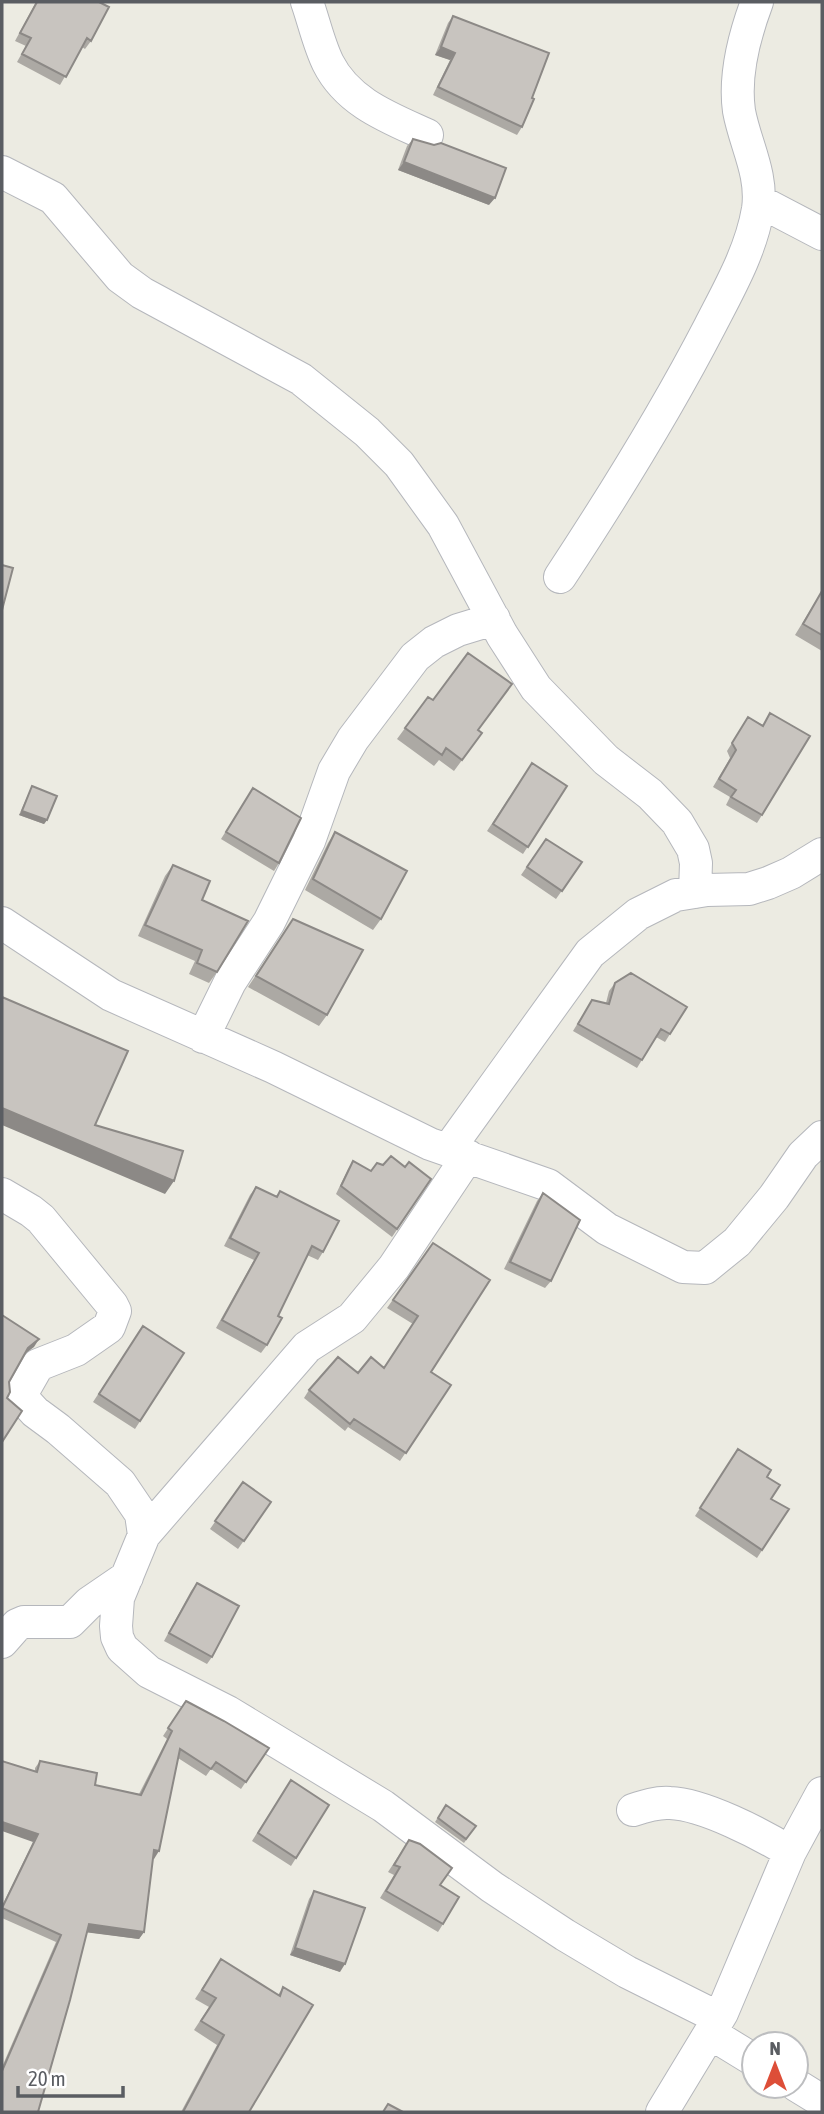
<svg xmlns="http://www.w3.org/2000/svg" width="824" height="2114" font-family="'Asap Condensed',sans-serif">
<rect width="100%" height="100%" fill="#ecebe2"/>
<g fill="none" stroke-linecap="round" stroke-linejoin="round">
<g stroke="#b5b7bc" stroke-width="34">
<path id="street" d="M307,2C314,22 319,45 328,63C348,103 390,118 427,135
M2,172L53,198L120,277L142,293L301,379L367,432L399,464L443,525L502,635L536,688L606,760L650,794L677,822L693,849L696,863L695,892
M759,201L822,234
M560,577C614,495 665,413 710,326C729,289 751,251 758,209C763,174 745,144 739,111C734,76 745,34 757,2
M2,923L111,995L273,1067L430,1144L548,1185L607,1229L683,1267L705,1268L737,1242L774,1197L803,1155L822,1137
M203,1037L230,982L269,922L309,841L334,771L353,739L415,657L434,642L458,630L494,619
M448,1150L590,953L638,914L676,895L707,890L749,889L768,883L791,873L822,854
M2,1194L31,1211L41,1219L112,1305L115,1311L109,1327L76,1350L38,1365L22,1393L24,1400L35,1412L58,1429L120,1483L141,1514L144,1535L118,1598L116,1626L117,1637L122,1648L149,1672L228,1712L383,1806L492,1887L565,1935L627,1972L719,2018
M144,1535L307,1347L352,1318L394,1267L468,1156
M2,1642L17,1625L24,1622H70L89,1603L127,1577
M633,1810C645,1806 657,1802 670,1803C703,1804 761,1834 790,1852
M710,2033L754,2060
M796,2085L822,2101
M662,2112L722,2013L790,1852L822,1793"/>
</g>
<use href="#street" stroke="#fff" stroke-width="32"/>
</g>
<path fill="#aca9a4" d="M36,2H99L91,41L85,49L82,47L60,85L17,62L26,46L15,41Z
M453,16L532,98L522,127L517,135L433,95L450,60L435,55L448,23Z
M413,139L489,205L398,170L407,146Z
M822,591V651L795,635Z
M428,697L482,733L454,771L439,760L434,766L397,739Z
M770,713L762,815L757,823L726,805L730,797L713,787L730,758L727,751L748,717L763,725Z
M532,763L567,786L523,854L487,831Z
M32,786L47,820L44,824L19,815L30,790Z
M253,788L279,863L274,871L221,839Z
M335,832L381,919L373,930L305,890L328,843Z
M546,839L582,862L556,899L521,875Z
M173,865L202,900L217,972L209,983L189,974L195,961L138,936L165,876Z
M286,930L327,1015L319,1026L248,987Z
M615,983L670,1034L665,1042L656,1037L637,1068L573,1031L592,1000L606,1003L609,991Z
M353,1161L371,1171L383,1165L405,1167L431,1179L392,1237L336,1194L348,1169Z
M256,1187L276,1197L280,1191L323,1252L318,1260L307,1255L278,1316L267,1345L261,1353L216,1328L254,1260L224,1246L250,1195Z
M543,1193L551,1281L545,1288L504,1269L537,1201Z
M433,1243L431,1372L451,1385L400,1461L348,1427L345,1431L304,1398L309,1390L358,1373L384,1368L413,1324L387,1308Z
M143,1326L184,1353L135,1429L93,1402Z
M733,1457L767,1477L771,1499L789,1509L757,1558L695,1516Z
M243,1482L271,1502L238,1549L210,1529Z
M197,1583L212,1657L207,1664L164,1641L191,1591Z
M186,1701L269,1748L241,1789L211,1769L206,1776L178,1758L154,1859L153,1858L144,1932L139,1939L87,1932L2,2112V2067L56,1942L2,1918V1906L33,1842L35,1768L40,1761L95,1785L139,1794L167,1739L163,1736Z
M291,1780L296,1858L291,1866L252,1841Z
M446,1805L476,1826L464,1843L435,1822Z
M409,1840L440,1885L443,1924L438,1932L380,1898L394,1875L388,1872Z
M314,1891L340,1972L290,1955L309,1899Z
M221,1959L278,1995L283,1987L249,2112H181L217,2045L194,2030L209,2007L195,1999Z"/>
<path fill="#8c8986" d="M441,47L455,53L450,60L435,55Z
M404,162L495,198L489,205L398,170Z
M22,811L47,820L44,824L19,815Z
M2,1108L174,1181L165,1194L2,1125Z
M39,1339L34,1347L22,1356L28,1348Z
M2,1822L38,1834L33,1842L2,1831Z
M154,1850L159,1851L154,1859L149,1858Z
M89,1924L144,1932L139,1939L84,1932Z
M295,1948L345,1964L340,1972L290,1955Z"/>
<path fill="#c8c4bf" stroke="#8c8986" stroke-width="2" d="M37,2H99L109,7L91,41L87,38L66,77L22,54L31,38L20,33Z
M453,16L549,53L532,98L534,99L522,127L438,87L455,53L441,47Z
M413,139L434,145L441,143L506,168L495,198L404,162Z
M2,565L13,568L2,610Z
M822,591V635L803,624Z
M468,653L512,684L478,730L482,733L462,760L446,748L442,755L405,728L428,697L433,700Z
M770,713L810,736L762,815L731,797L736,790L719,779L736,750L732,743L748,717L763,726Z
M532,763L567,786L528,847L493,824Z
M32,786L57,796L47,820L22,811Z
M253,788L301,818L279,863L226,832Z
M335,832L407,871L381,919L313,879Z
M546,839L582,862L562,891L527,867Z
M173,865L210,881L202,900L248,921L217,972L197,963L202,950L145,925Z
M293,919L363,950L327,1015L256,976Z
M631,973L687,1007L670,1034L661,1029L642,1060L578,1024L592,1000L609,1004L615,983Z
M2,997L128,1051L95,1125L183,1151L174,1181L2,1108Z
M391,1156L405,1167L409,1162L431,1179L397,1229L341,1186L353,1161L371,1171L377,1163L383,1165Z
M256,1187L277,1197L280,1191L339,1221L323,1252L312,1246L278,1316L282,1318L267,1345L222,1320L259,1253L230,1238Z
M543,1193L580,1220L551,1281L510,1262Z
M433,1243L490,1280L431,1372L451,1385L406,1453L354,1419L350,1424L309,1390L338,1357L358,1373L371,1357L384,1368L418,1316L393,1300Z
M2,1315L39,1339L28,1348L9,1382L10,1392L7,1398L22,1411L2,1442Z
M143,1326L184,1353L140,1421L99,1394Z
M738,1449L771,1470L767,1477L780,1485L771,1499L789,1509L762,1550L700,1508Z
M243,1482L271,1502L244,1541L215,1521Z
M197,1583L239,1606L212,1657L169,1633Z
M186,1701L224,1721L269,1748L246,1782L216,1762L211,1769L180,1749L159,1851L154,1850L144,1932L89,1924L70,2000L38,2112H2V2071L61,1935L2,1908L38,1834L2,1822V1761L37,1772L40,1761L97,1773L95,1785L141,1795L172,1731L168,1728Z
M291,1780L329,1805L296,1858L258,1833Z
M446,1805L476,1826L466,1839L438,1818Z
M409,1840L420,1844L452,1868L440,1885L459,1897L443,1924L386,1891L400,1867L394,1865Z
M314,1891L365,1908L345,1964L295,1948Z
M221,1959L280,1996L283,1987L313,2005L249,2112H183L224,2035L201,2021L216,1998L202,1990Z
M388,2104L403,2112H383Z"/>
<rect width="824" height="2114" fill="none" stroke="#5a5d62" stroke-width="7"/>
<g transform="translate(775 2065)"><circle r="33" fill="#ffffff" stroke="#bdbec0" stroke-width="2"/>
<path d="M0-5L12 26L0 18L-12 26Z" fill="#dd4e38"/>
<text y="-10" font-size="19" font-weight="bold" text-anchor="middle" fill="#5a5d62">N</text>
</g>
<path d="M18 2086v10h105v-10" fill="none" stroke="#5a5d62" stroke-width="3.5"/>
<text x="28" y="2086" font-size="21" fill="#5a5d62" stroke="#ffffff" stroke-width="5" paint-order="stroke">20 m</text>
</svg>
